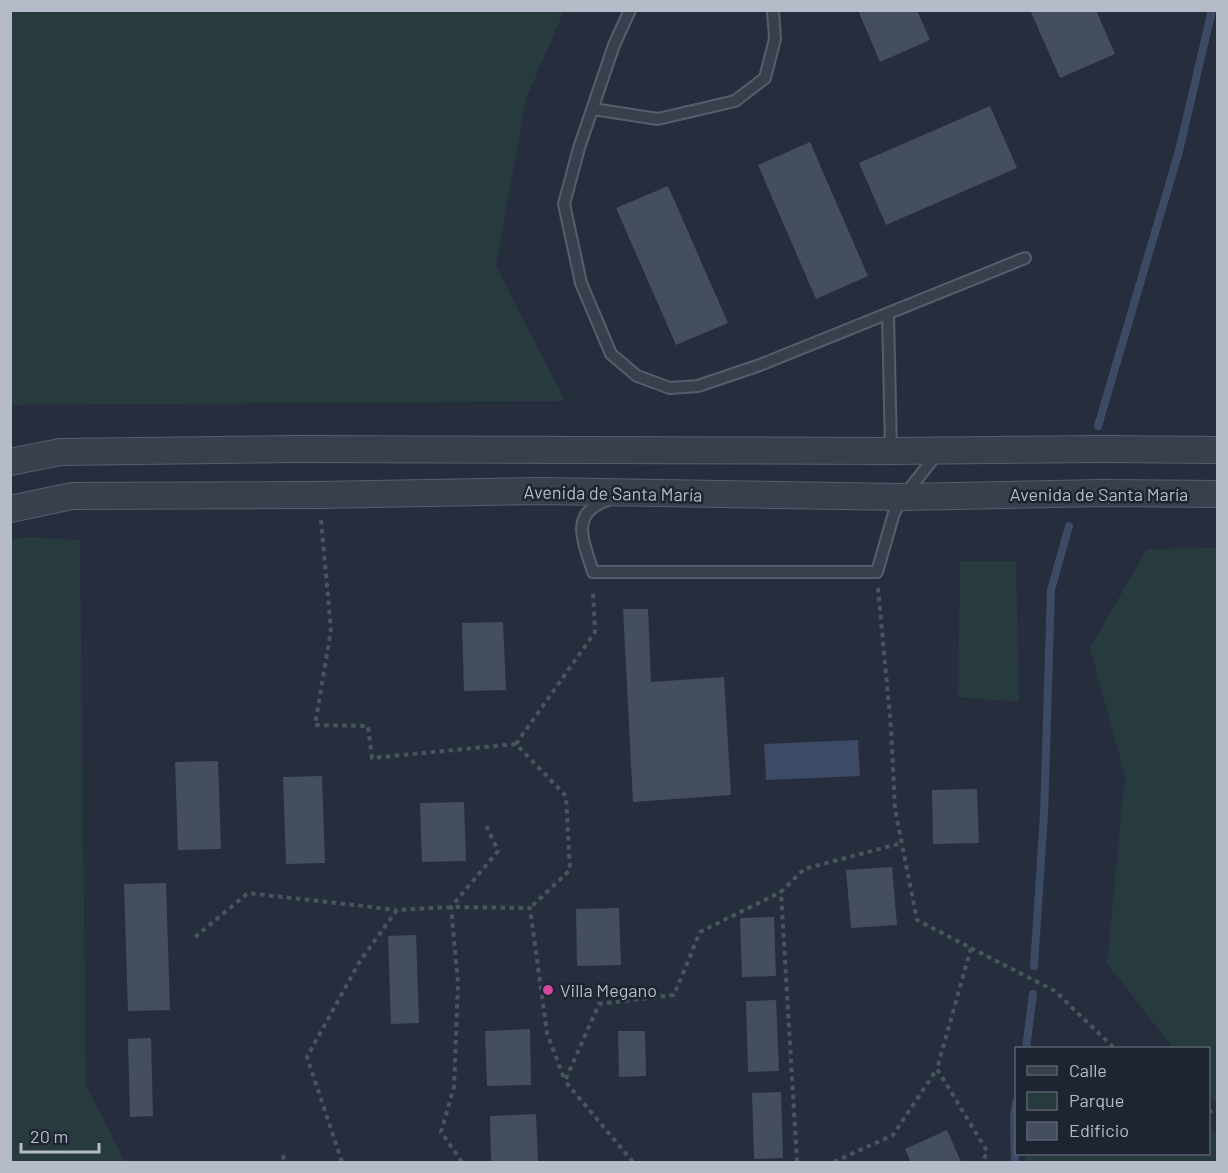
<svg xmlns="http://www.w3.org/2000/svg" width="1228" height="1173" font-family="Barlow,sans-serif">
<rect width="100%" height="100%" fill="#262e3d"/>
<path fill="#273a3e" d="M10,11H564L526,99L496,266L565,401L11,405Z
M26,537L80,540L86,1085L125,1162H11L10,540Z
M1217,548H1218L1217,1106L1209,1094L1208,1048H1173L1107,963L1125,776L1090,648L1147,549Z
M960,561H1016L1019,702L958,697Z
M1209,1128L1217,1133V1162H1024L1027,1154H1208Z"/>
<path fill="#3c4a65" d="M858,740L860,776L766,780L764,744Z"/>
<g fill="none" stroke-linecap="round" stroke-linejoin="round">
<path stroke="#3c4a65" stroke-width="8" d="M1098,426L1179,151L1212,10
M1034,966L1044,815L1051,590L1069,526
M1026,1048L1033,994
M1015,1162L1014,1117L1016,1103"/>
</g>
<path fill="#454e5e" d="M858,10H917L930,40L880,62Z
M1030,10H1096L1115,54L1060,78Z
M990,106L1017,168L886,225L859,163Z
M810,142L868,276L816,299L758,165Z
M668,186L728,323L676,345L616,208Z
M623,609H648L651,682L724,677L731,795L633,802Z
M503,622L506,690L464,691L462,623Z
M218,761L221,849L178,850L175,762Z
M322,776L325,863L286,864L283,777Z
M977,789L979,843L933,844L932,790Z
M464,802L466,861L422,862L420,803Z
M892,867L897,925L851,928L846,870Z
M166,883L170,1010L128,1011L124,884Z
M619,908L621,965L577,966L576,909Z
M774,917L776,976L742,977L740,918Z
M416,935L419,1023L391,1024L388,936Z
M776,1000L779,1071L748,1072L746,1001Z
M530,1029L531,1085L487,1086L485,1031Z
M618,1031H645L646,1076L619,1077Z
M151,1038L153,1116L130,1117L128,1039Z
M781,1092L783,1158L754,1159L752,1093Z
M536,1114L538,1162H491L490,1116Z
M947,1130L961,1162H911L905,1149Z"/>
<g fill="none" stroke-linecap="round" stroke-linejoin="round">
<g stroke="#575e6b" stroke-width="14">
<path id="service" d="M630,10L614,45L579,148L564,204L581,283L611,354L637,376L670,388L698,386L760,365L1025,258
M593,109L658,119L735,101L765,78L775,39L773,10
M888,314L891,451
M608,500C568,513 584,542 593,572H877L894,513L903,497L937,454"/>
</g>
<g stroke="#575e6b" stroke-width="28">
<path id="tertiary" d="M10,462L60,452L298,449L891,451L1103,449L1218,450
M10,509L72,496L318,495L543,491L903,497L1102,493L1218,494"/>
</g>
<path stroke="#45575b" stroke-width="4" stroke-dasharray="4.5 4.5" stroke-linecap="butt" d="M321,520L331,630L315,725L368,726L372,758L516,744L566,796L570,870L530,908
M878,588L891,728L895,809L917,920L971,948L937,1069L987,1151L983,1162
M516,744L595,632L593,590
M195,937L248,893L397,910
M971,948L1055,991L1114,1048
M1208,1112L1218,1111
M283,1155L284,1162
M342,1162L307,1057L360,961L397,910L451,907L530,908L547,1033L565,1081
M462,1162L441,1132L454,1087L458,983L451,907L498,851L485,823
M633,1162L565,1081L599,1004L674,995L700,932L781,892
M797,1162L781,892L804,869L902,843
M834,1162L893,1135L937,1069"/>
<use href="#service" stroke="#39404d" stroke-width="10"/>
<use href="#tertiary" stroke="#39404d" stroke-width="26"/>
</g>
<circle fill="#d1479c" stroke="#1e2532" stroke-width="2" cx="548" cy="990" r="6"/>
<g text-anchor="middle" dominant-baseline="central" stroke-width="5" stroke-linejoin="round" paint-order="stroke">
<g font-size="18" fill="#b5bbc8" stroke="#1e2532">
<text transform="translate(613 493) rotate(1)">Avenida de Santa María</text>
<text x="1099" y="494">Avenida de Santa María</text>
</g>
<g font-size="18" fill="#b5bbc8" stroke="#1e2532" text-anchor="start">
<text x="560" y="990">Villa Megano</text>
</g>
</g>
<rect width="1228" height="1173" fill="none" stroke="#b5bbc8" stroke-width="24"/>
<rect x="1015" y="1047" width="195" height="108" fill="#1e2532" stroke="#5a616e" stroke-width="1.5"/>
<rect x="1027" y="1066" width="30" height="9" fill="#39404d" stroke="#5a616e" stroke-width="1.5"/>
<text x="1069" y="1077" font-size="18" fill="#b5bbc8">Calle</text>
<rect x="1027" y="1092" width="30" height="18" fill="#273a3e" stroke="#5a616e" stroke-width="1.5"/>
<text x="1069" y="1107" font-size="18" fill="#b5bbc8">Parque</text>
<rect x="1027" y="1122" width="30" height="18" fill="#454e5e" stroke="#5a616e" stroke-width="1.5"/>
<text x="1069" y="1137" font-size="18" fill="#b5bbc8">Edificio</text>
<path d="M21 1143v9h78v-9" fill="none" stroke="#b5bbc8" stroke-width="3"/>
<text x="30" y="1143" font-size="18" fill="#b5bbc8" stroke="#1e2532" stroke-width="4.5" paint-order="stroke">20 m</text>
</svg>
